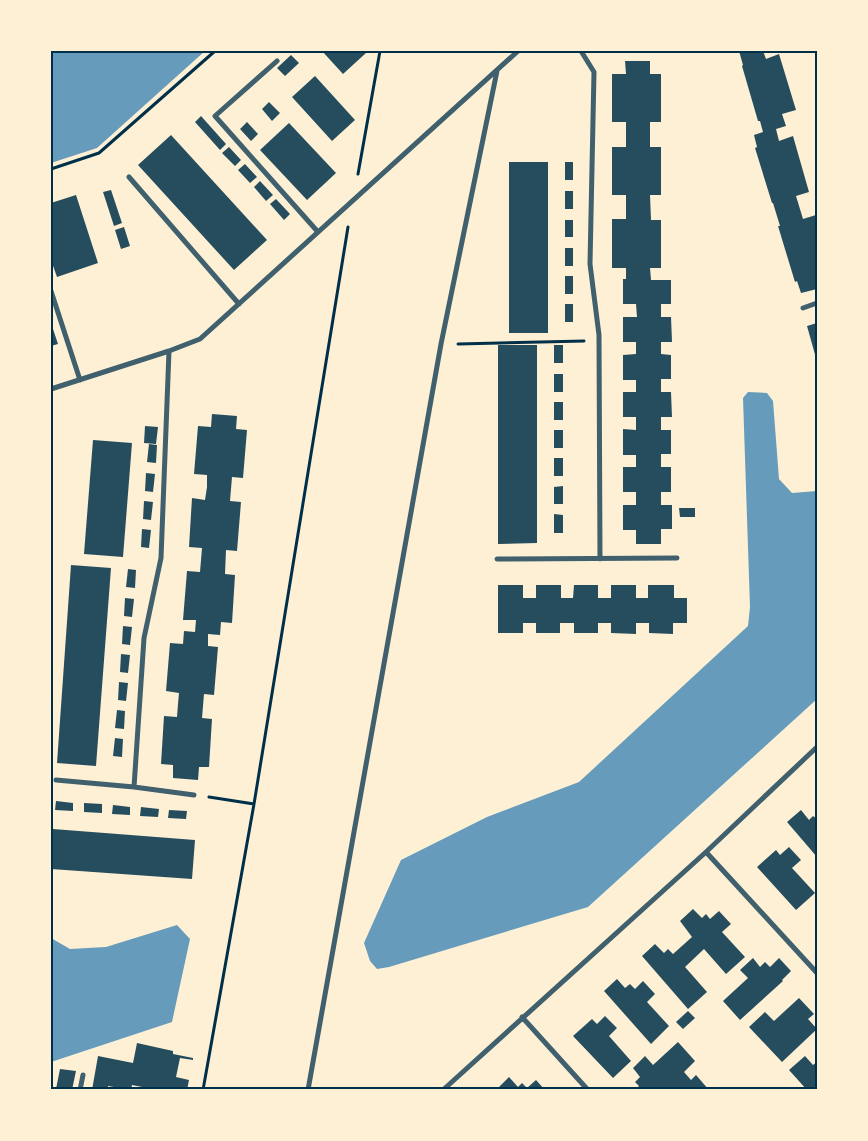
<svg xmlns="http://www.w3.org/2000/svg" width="868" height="1141" font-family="'IBM Plex Sans',sans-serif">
<rect width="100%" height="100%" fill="#fdf0d5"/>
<path fill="#669bbc" d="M51,51H205L97,148L51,163Z
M748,392L767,393L773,401L779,479L792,493L817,491V699L588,907L389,967L377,969L370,961L364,943L401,860L487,817L579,782L748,626L750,607L743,398Z
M177,925L190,939L172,1022L51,1062V938L70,949L106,947Z"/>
<path fill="#264d5e" d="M322,51H364L366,53L343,74Z
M739,51H763L766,59L779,54L796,110L782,114L786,126L776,129L779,141L793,136L809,192L796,196L803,219L816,215L817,217V289L801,293L797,281L795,282L778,226H780L773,203H772L755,148L757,147L754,135L763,132L760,121H758L742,66L743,65Z
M291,55L299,63L285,76L277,68Z
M625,61H650V74H661V122H650V147H661V195H650L651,220H661V268H650L651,280H671V304H661V317H671L672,342H661V354L671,355V379H661V392H671L672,417H661V430H671V454H661V467H671V492H661V505H672V529H661V544H636V530H623V505H636V492H623V467H636V455H623V429L636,430V417H623V392H636V380H623V355L636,354V342H623V317H637L636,304H623V279H626V268H612V219H626V195H612V147H626V122H612V74H626Z
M315,76L355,120L332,141L292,97Z
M269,102L280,113L272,121L262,109Z
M201,116L226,144L220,150L195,122Z
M247,122L258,134L251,141L240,129Z
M289,123L336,173L307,200L260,150Z
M171,135L267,240L234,270L138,165Z
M229,147L241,160L235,166L222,153Z
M509,162H548V333H509Z
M565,162H573V180H565Z
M245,164L257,177L250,183L238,170Z
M260,181L273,195L266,201L254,187Z
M111,190L122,223L114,226L103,192Z
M565,191H573V209H565Z
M76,195L98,263L57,277L51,260V203Z
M276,199L290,214L284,220L270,204Z
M565,220H573V237H565Z
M124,227L130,246L121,249L115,230Z
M565,248H573V266H565Z
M565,276H573V294H565Z
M565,304H573V322H565Z
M51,323L58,344L51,346Z
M817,323V358H816L807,326Z
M498,345H537V543L498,544Z
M554,345H563V363H554Z
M554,374H563V392H554Z
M554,402H563V420H554Z
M212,414L237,416L236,429L247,430L243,478L232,477L230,501L241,502L237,551L226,550L225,574L235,575L232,623L221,622L220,635L208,634V646L218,647L214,695L204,694L202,718L212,719L209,767H199L198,780L173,778V765L161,764L164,716L177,717L178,704L179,693L166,691L170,643L183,644L184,631L195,632L196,620H183L187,571L200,572L202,548L189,547L192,498L205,500L207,487V475L194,474L198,426L211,427Z
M145,426L158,427L156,444L144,443Z
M554,430H563V448H554Z
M93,440L132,443L123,557L84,554Z
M149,444L157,445L156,463L147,462Z
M554,458H563V476H554Z
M146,473L155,474L153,492L145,491Z
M563,486V504H554V487Z
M144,501L153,502L151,520L143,519Z
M679,508H695V517H680Z
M554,514L563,515V533H554Z
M142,529L151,530L149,548L141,547Z
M71,565L111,568L96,766L57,763Z
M128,569L136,570L135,588L126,587Z
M498,585H523V598H536V585H561V598H573L574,585H598V598H611V585H636V598H648V585H674V598H687V623H673V634L649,633V623H636V634L611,633V623H598V633H574V623H560V633H536V623H523V633H498Z
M125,598L134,599L132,617L124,616Z
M123,626L132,627L130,645L122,644Z
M121,654L130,655L128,673L120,672Z
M119,682L128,683L126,701L118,700Z
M117,710L125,711L124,729L115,728Z
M115,738L123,739L122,757L113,756Z
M56,801L73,803V811L55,810Z
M84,803L102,804V813L84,812Z
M113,805L130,807V815L112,814Z
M141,807L159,809L158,817L140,816Z
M169,810L187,811L186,819L168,818Z
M801,810L809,820L813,816L817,819V857L787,822Z
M53,829L195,840L192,879L51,869Z
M789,847L801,860L792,868L815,893L796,910L757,867L776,850L780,855Z
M693,909L702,918L706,914L710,919L719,911L731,924L722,932L745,957L726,974L704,949L685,967L707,992L688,1009L642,956L655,944L664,953L668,949L673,954L692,937L680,921Z
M753,958L760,967L765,962L770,967L779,958L791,971L782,980L783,981L740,1020L723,1001L748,978L740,970Z
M617,979L625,988L630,984L635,989L643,981L655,994L647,1002L669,1026L651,1044L604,991Z
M799,998L814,1014L808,1019L817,1029L782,1062L749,1027L765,1012L774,1021Z
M688,1011L695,1018L683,1029L676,1022Z
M605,1016L617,1028L609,1036L631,1061L613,1078L573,1036L592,1019L597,1024Z
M678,1042L695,1061L684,1072L691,1080L696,1075L709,1090H635L639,1086L635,1082L640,1077L633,1068L645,1056L653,1065Z
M137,1043L173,1051V1054L193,1058V1060L180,1058L176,1077L189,1080L187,1090H147V1088L132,1085L131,1090L108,1086V1090H92L98,1056L133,1063Z
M805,1056L813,1065L817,1062V1090H807L789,1070Z
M60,1069L76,1071L72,1090H51V1088L56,1089Z
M509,1077L518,1087L522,1083L527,1088L536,1080L545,1090H496Z"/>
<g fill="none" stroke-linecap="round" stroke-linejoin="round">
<path stroke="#003049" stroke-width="3" d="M51,169L99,153L215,51
M358,174L380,51
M458,344L584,341
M209,797L254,804
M203,1090L254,804L348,227"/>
<path stroke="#3f606c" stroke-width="5" d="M581,51L594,72L590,264L599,335L600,559
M277,61L215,116L318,232
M129,177L239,304
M51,291L80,380
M803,308L817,303
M51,389L169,351L200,339L518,51
M497,559L677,558
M56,780L134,787L194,795
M134,787L144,638L161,558L169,351
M706,852L817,973
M522,1017L588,1090
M80,1090L83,1075
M308,1090L441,344L497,71
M443,1090L706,852L817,747"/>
</g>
<rect width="868" height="1141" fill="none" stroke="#fdf0d5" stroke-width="105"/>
<rect x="52" y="52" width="764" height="1036" fill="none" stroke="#003049" stroke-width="2"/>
</svg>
